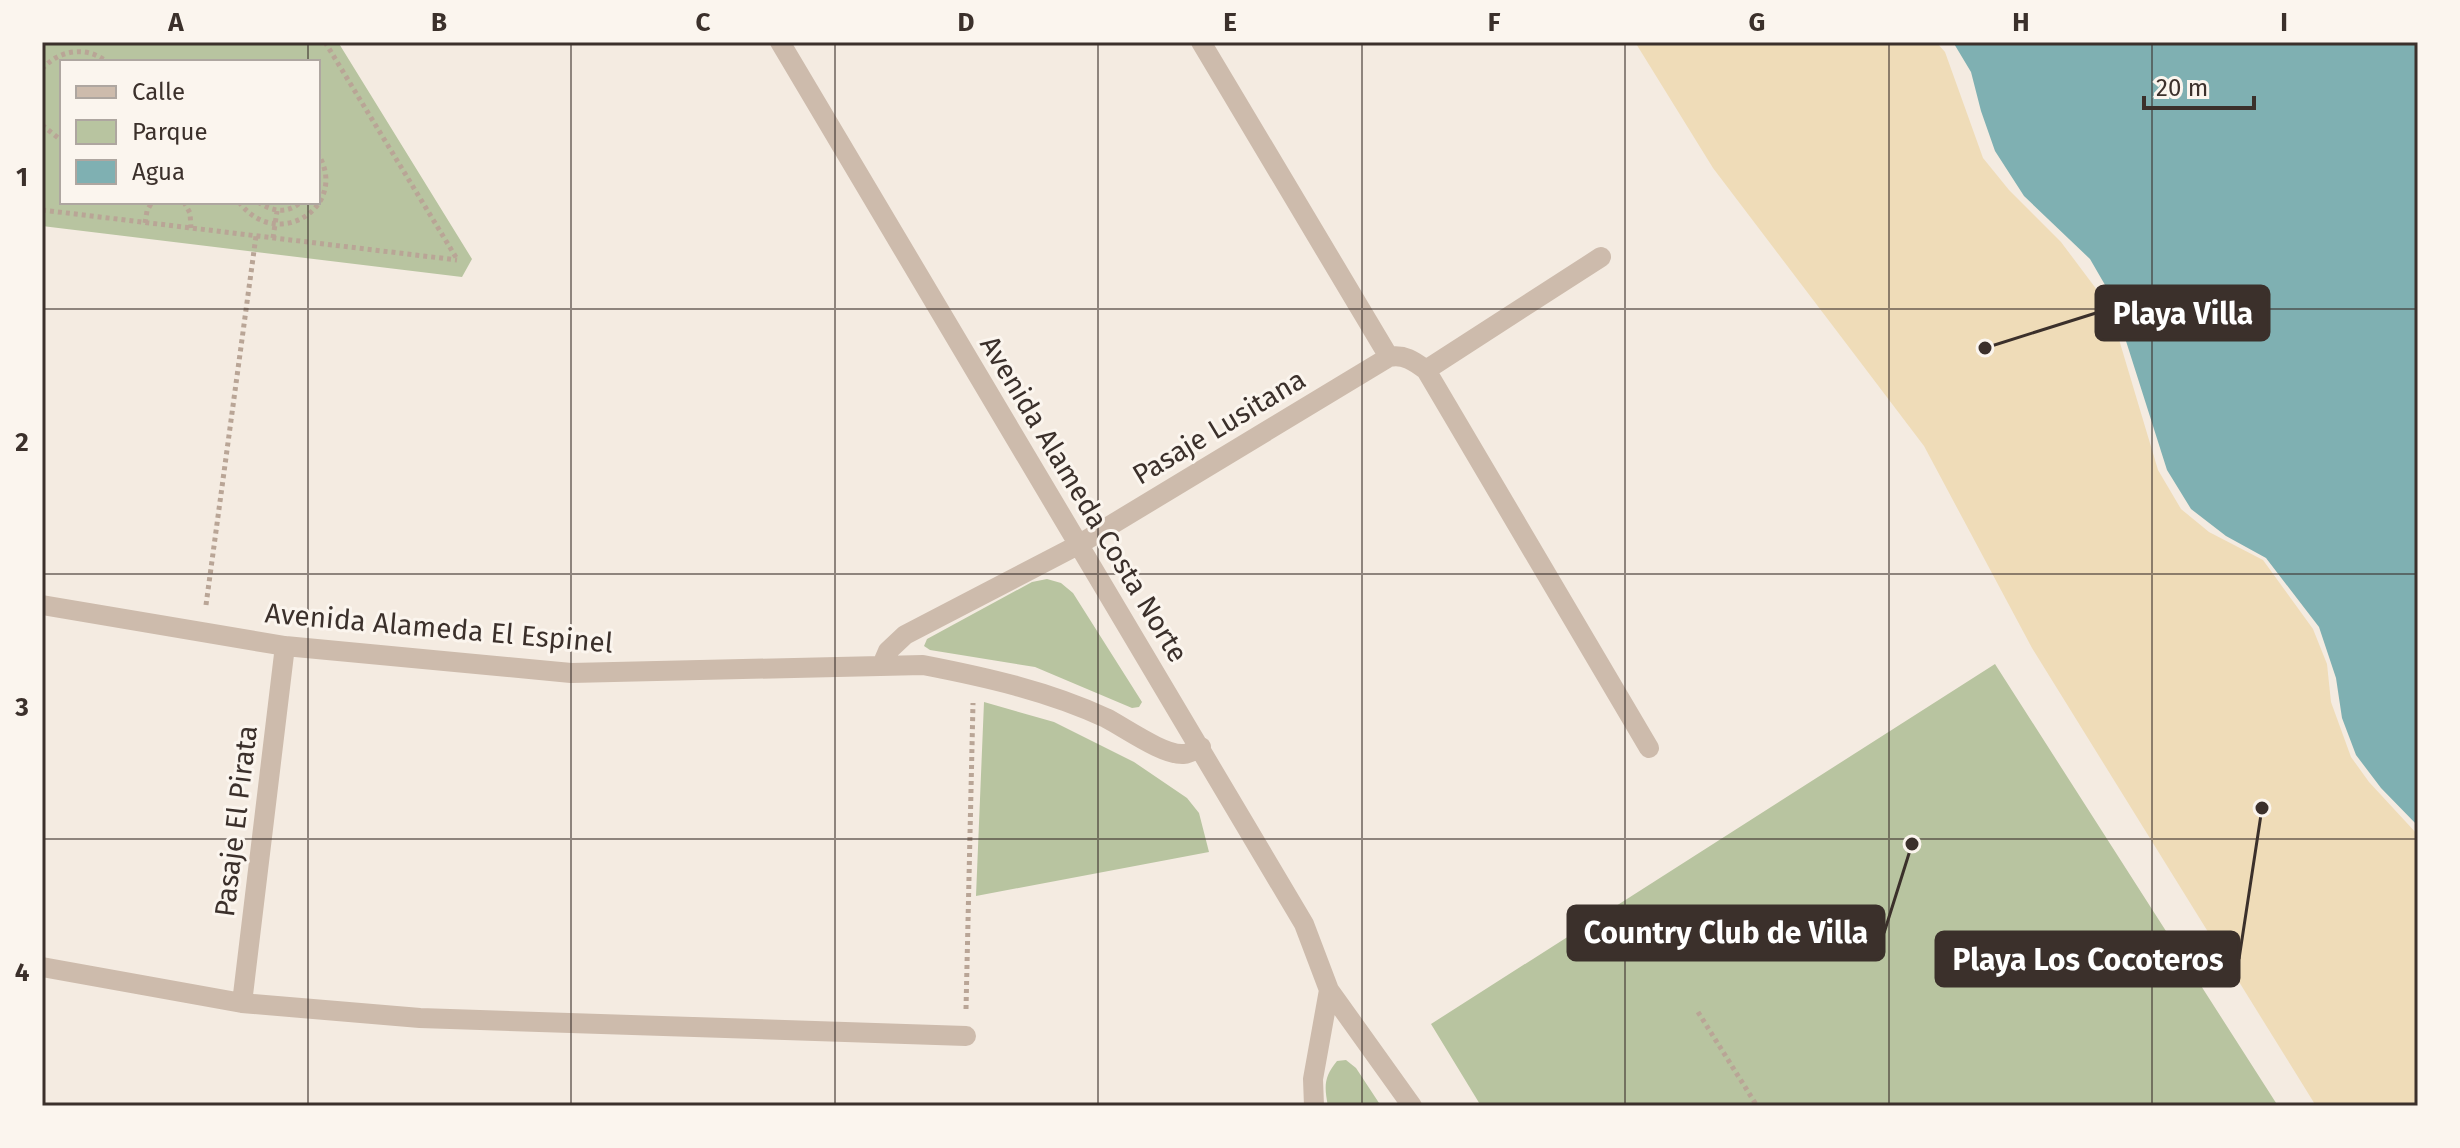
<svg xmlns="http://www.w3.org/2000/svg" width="2460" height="1148" font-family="'Fira Sans',sans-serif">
<rect width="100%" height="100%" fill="#f4ebe1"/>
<path fill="#b8c4a0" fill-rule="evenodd" d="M42,42H338L472,259L462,277L42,226ZM318,62V202H62V62Z
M1047,579L1061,583L1073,593L1142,702L1139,707L1132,708L1035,667L930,650L924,646L927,639L1032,582Z
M1995,664L2278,1106H1481L1431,1024Z
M984,702L1054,722L1134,762L1187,798L1199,813L1209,852L976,896Z
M1346,1060L1356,1068L1381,1106H1328C1324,1086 1324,1077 1337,1061Z"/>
<path fill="#efdcb8" d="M1635,42H1936L1945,52L1983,158L2009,190L2061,242L2109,306L2158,470L2181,509L2209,532L2263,560L2313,629L2327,664L2331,702L2351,757L2369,782L2418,835V1106H2316L2032,648L1924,446L1713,168Z"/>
<path fill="#7fb0b2" d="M1953,42H2418V826L2381,788L2356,755L2342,718L2336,678L2319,627L2266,558L2226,536L2191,509L2167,470L2112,297L2090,259L2024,196L1995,151L1981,111L1971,72Z"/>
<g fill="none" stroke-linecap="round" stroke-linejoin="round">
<path stroke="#b9a596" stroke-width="5" stroke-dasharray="4 4" stroke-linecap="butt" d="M325,42L457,259
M42,69C59,50 86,45 107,62
M42,125L62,141
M184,202L190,213L191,228
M239,202C277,253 350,206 318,154
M258,202C273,212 287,214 301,202
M42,210L457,260
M145,223L147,211L152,202
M273,238L277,211
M206,605L256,236
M966,1009L973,703
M1698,1012L1757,1106"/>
<path stroke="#cdbbac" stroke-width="20" d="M780,42L1304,924L1329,990L1412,1106
M1201,42L1389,357
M1426,370L1601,257
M42,605L285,646L571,673L923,665C985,677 1048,691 1106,718C1124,727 1164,756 1184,754C1189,754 1196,749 1201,747
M882,665L888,651L905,635L1078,545L1389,357C1404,354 1414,361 1426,370L1649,748
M42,967L242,1003L420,1018L966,1036
M242,1003L285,646
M1314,1106L1313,1079L1329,990"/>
</g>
<path fill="none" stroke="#3b302b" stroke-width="2" stroke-opacity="0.55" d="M308,42V62M571,42V1106M835,42V1106M1098,42V1106M1362,42V1106M1625,42V1106M1889,42V1106M2152,42V1106M308,202V1106M42,309H2418M42,574H2418M42,839H2418"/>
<g text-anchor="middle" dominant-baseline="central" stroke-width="6" stroke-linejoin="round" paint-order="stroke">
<g font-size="28" fill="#3b302b" stroke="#fbf5ee">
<text transform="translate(1219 427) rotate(-31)">Pasaje Lusitana</text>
<text transform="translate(1084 499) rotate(59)">Avenida Alameda Costa Norte</text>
<text transform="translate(439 628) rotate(5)">Avenida Alameda El Espinel</text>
<text transform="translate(236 821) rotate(-83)">Pasaje El Pirata</text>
</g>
</g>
<path fill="none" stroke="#3b302b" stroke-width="3" d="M1985 348L2096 313M1912 844L1884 933M2262 808L2239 959"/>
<g fill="#3b302b" stroke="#fbf5ee" stroke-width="3">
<circle cx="1985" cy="348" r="8"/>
<circle cx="1912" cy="844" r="8"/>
<circle cx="2262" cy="808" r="8"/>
</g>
<g fill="#3b302b" stroke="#3b302b" stroke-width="3">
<rect x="2096" y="286" width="173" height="54" rx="8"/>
<rect x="1568" y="906" width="316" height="54" rx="8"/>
<rect x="1936" y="932" width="303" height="54" rx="8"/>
</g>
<g font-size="30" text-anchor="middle" font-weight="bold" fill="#fff">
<text x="2183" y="324">Playa Villa</text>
<text x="1726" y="943">Country Club de Villa</text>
<text x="2088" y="970">Playa Los Cocoteros</text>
</g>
<rect width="2460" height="1148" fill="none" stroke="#fbf5ee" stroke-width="88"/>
<rect x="60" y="60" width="260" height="144" fill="#fbf5ee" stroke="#aea6a0" stroke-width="2"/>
<rect x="76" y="86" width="40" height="12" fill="#cdbbac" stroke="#aea6a0" stroke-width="2"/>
<text x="132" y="100" font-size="24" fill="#3b302b">Calle</text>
<rect x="76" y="120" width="40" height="24" fill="#b8c4a0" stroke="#aea6a0" stroke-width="2"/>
<text x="132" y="140" font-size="24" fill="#3b302b">Parque</text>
<rect x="76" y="160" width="40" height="24" fill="#7fb0b2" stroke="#aea6a0" stroke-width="2"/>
<text x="132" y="180" font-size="24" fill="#3b302b">Agua</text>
<path d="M2144 96v12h110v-12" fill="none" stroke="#3b302b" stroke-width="4"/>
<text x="2156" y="96" font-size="24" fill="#3b302b" stroke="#fbf5ee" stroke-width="6" paint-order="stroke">20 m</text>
<rect x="44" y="44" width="2372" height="1060" fill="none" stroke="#3b302b" stroke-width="3"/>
<g font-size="26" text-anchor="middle" font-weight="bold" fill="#3b302b">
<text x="176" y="31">A</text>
<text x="439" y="31">B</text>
<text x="703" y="31">C</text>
<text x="966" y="31">D</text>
<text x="1230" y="31">E</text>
<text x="1494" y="31">F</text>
<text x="1757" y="31">G</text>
<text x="2021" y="31">H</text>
<text x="2284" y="31">I</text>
<text x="22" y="186">1</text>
<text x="22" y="451">2</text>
<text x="22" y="716">3</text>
<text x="22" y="981">4</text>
</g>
</svg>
